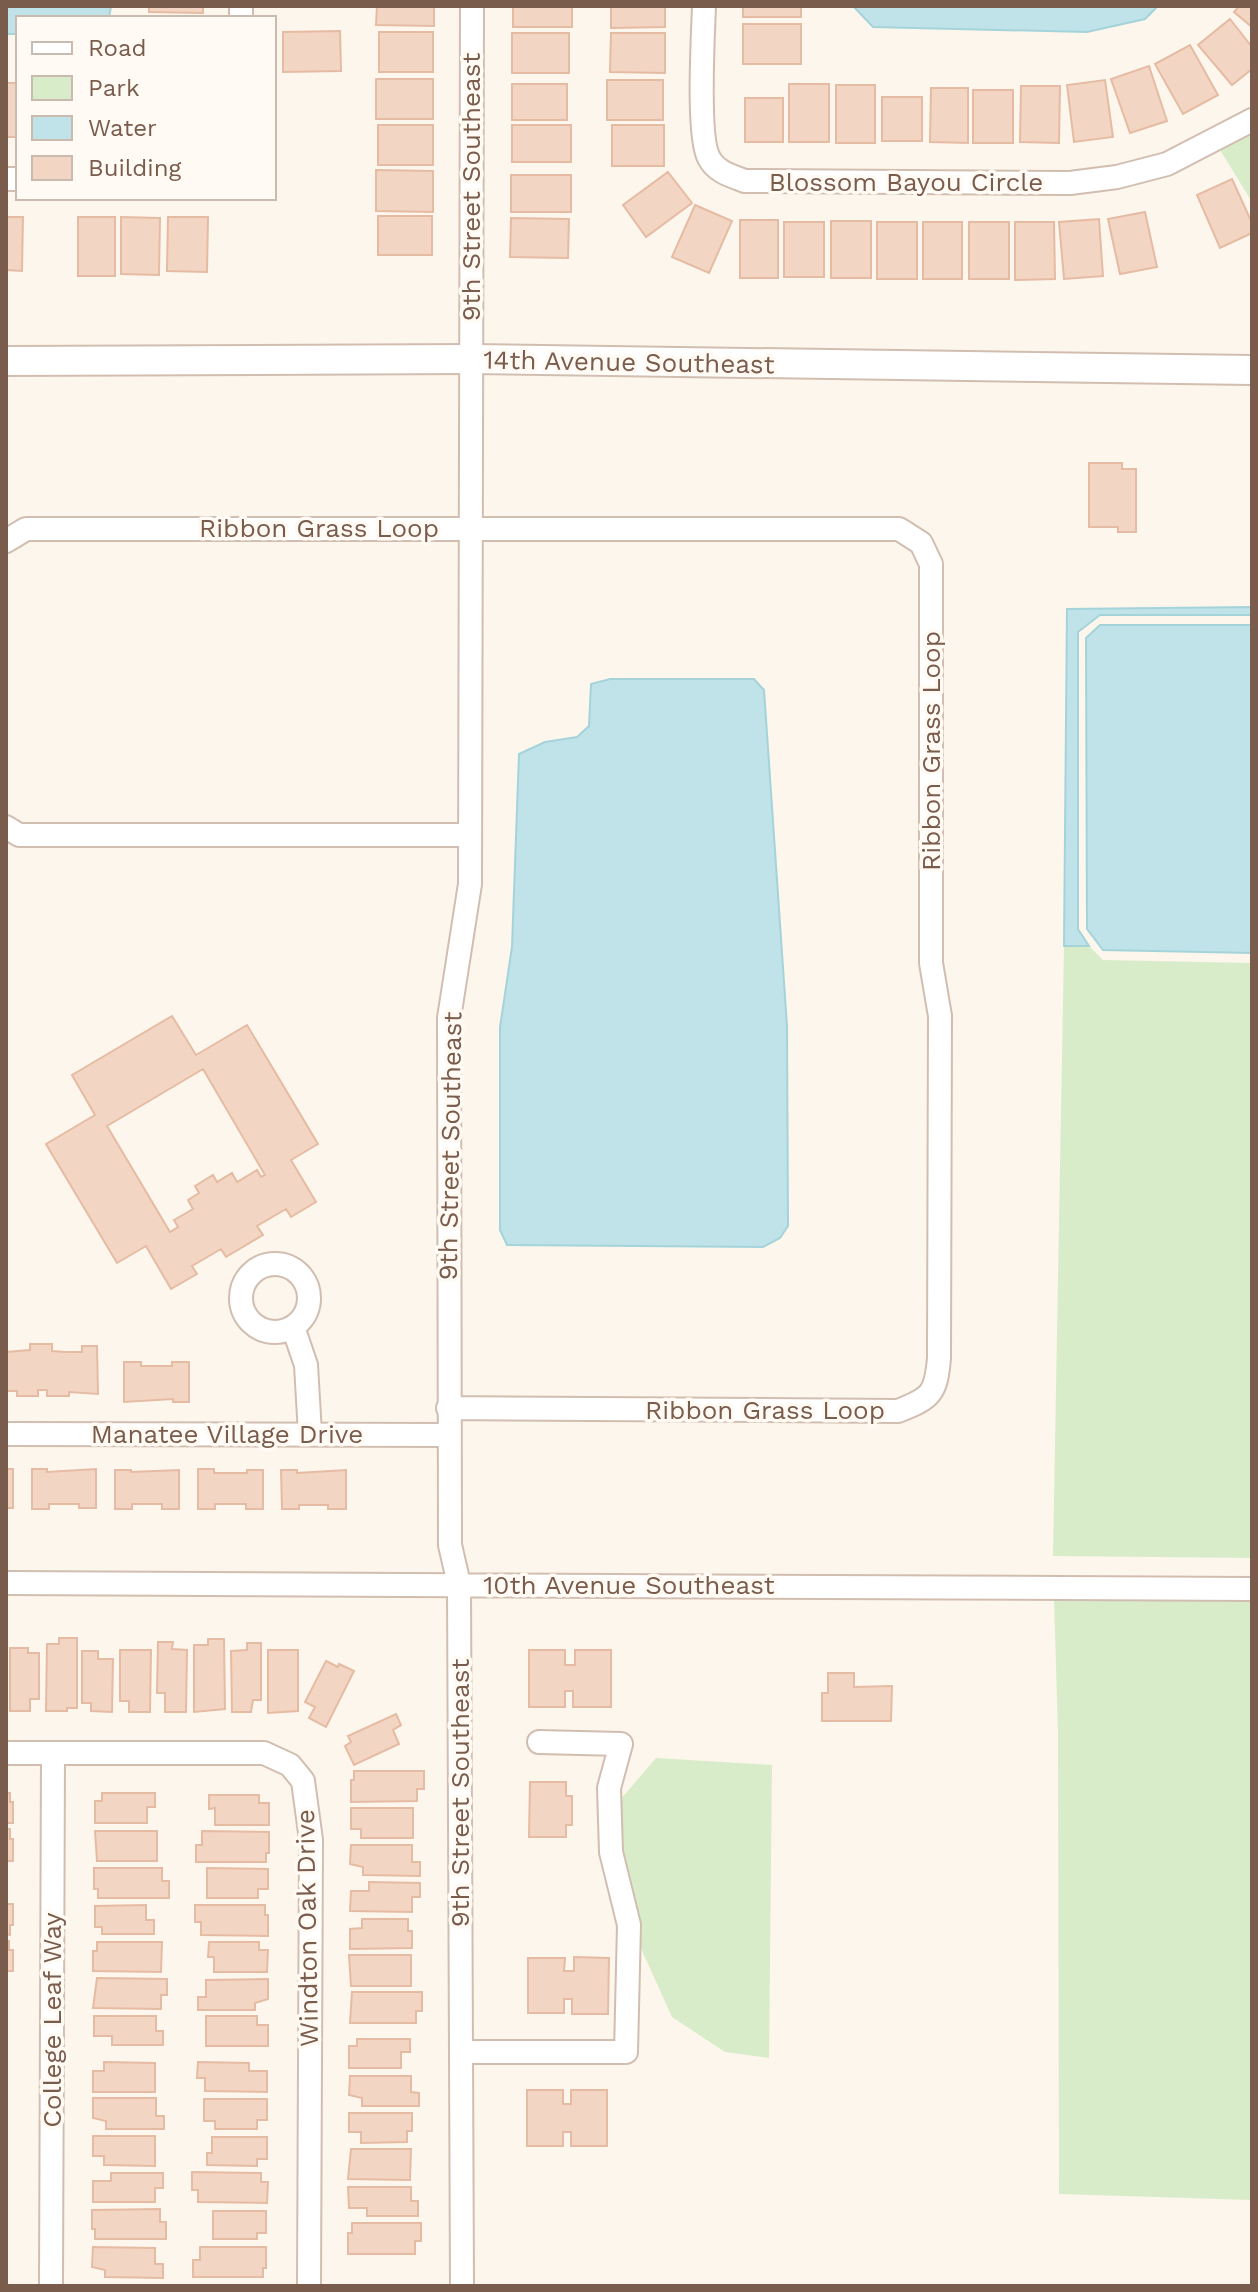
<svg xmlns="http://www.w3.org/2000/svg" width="1258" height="2292" font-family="'Work Sans',sans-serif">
<rect width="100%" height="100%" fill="#fdf6ec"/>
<path fill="#d8ecc9" d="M1252,133V202L1220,150Z
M1064,946H1089L1103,960L1252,963V1558L1053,1556Z
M1054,1599L1252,1601V2200L1059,2194L1058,1733Z
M656,1758L772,1765L769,2058L725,2052L672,2017L639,1944L621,1851L620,1800Z"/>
<path fill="#bfe3e8" stroke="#a5d3da" stroke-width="2" d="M6,6H111L109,18H18V34H6Z
M853,6H1158L1145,19L1087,32L873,27Z
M1252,607V615H1100L1078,632V929L1089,946H1064L1067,609Z
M1100,625H1252V953L1103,950L1087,929L1086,638Z
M610,679H754L764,690L787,1026L788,1226L780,1238L763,1247L507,1245L500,1230V1027L512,947L519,754L545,742L577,737L589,726L591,684Z"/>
<path fill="#f3d5c3" stroke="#e6bba3" stroke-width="2" fill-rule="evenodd" d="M149,6H203V13L149,12Z
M377,6H434V26L376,25Z
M513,6H572V27H513Z
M611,6H665V27L611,28Z
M743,6H801V17H743Z
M1239,6H1252V27L1234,12Z
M1230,19L1252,47V69L1232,85L1198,45Z
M743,24H801V64H743Z
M340,31L341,71L283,72V32Z
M379,32H433V72H379Z
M512,33H569V73H512Z
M611,33H665V73L610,72Z
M1190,45L1218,95L1183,114L1155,64Z
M1149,66L1167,121L1130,133L1111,79Z
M376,79H433V119H376Z
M607,80H663V120H607Z
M1105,80L1113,137L1074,142L1067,85Z
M6,83H17L18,137H6Z
M512,84H567V120H512Z
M789,84H829V142H789Z
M836,85H875V143H836Z
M1021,86H1060L1059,143L1020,142Z
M931,88H968V143L930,142Z
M973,90H1013V143H973Z
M882,97H922V141H882Z
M745,98H783V142H745Z
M378,125H433V165H378Z
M512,125H571V162H512Z
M612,125H664V166H612Z
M376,170L433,171V212L376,211Z
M668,172L692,203L646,237L623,205Z
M511,175H571V212H511Z
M1232,179L1252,223V233L1220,248L1197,195Z
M695,205L732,221L709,273L672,257Z
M1145,212L1157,267L1120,274L1108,219Z
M378,216H432V255H378Z
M6,217H23L22,271L6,270Z
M78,217H115V276H78Z
M121,217L160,218L159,275L121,274Z
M168,217H208L207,272L167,271Z
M511,218L569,219L568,258L510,257Z
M1099,219L1103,276L1064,279L1059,222Z
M740,220H778V278H740Z
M831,221H871V278H831Z
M784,222H824V277H784Z
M877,222H917V279H877Z
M923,222H962V279H923Z
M969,222H1009V279H969Z
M1015,222H1054L1055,279L1015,280Z
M1089,463H1122V469H1136V532H1118V527H1089Z
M172,1016L196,1055L247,1025L318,1144L291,1160L316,1202L291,1217L286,1209L257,1226L263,1235L226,1257L221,1249L192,1266L197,1274L171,1289L146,1246L117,1263L46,1144L95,1115L72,1075ZM203,1069L265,1175L261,1177L257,1170L237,1182L232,1173L217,1182L213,1175L195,1186L199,1193L188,1200L193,1209L174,1220L178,1227L170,1232L107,1126Z
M30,1344H52V1351L66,1352H82V1346H97L98,1394L69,1392V1396H47V1390H38V1396H17V1391H6V1352L30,1350Z
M124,1362H141V1366H172V1362H189V1402H173V1399L124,1402Z
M6,1469H13V1508H6Z
M32,1469H47V1472L96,1469V1508H79V1504H49V1509H32Z
M198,1469H214V1473H247V1470H263V1509H246V1504H215V1509H198Z
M115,1470H131V1472L179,1470V1509H162V1504H132V1509H115Z
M281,1470H297V1473L346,1470V1509H328V1505H299V1509H282Z
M59,1638H77V1708H67V1711H46L47,1644H59Z
M208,1639H224L225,1709L194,1712V1645H208Z
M158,1642H173L172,1649L187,1650L186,1712H165V1693H157Z
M247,1643H261V1700H253L251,1712H232L231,1651L247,1650Z
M10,1648H28V1653H39V1699H30V1711H10Z
M120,1650H151L150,1712H129V1701H120Z
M268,1650H298V1711L268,1713Z
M529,1650H565V1665H575V1650H611V1707H573V1691H565V1707H529Z
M82,1651H98V1659H113L112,1712L91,1711V1703H82Z
M326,1661L338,1667L339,1664L354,1671L326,1727L309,1718L315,1707L305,1702Z
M828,1673H854V1687L892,1686L891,1721H822V1693H828Z
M396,1714L401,1725L393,1730L399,1744L354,1765L345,1746L351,1742L348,1736Z
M354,1771H424V1789H417V1801L351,1802V1780H354Z
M530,1782H566V1796H572V1825H566V1837H529Z
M6,1793H10V1802H13V1823H6Z
M102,1793H155V1807H147V1823H95V1801H102Z
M209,1795H259V1803H269V1825H215V1808L209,1809Z
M351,1808H413V1838H361V1829H351Z
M6,1829H10V1839H13V1861H6Z
M95,1831H157V1861H97Z
M202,1831L269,1832V1853H266V1862H196V1845H202Z
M351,1845H412V1862H420V1876L363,1875V1867L350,1864Z
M94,1868H162V1881H169V1898H98V1889H94Z
M207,1868L268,1869V1889H258V1898H207Z
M369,1882L420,1883V1897H412V1912L350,1911L351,1891H369Z
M6,1904H13V1925H10V1935L6,1934Z
M146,1905V1920H154V1934H102V1927H95V1906Z
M195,1905H265V1915H268V1936L201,1935V1922H195Z
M362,1919H408V1931H412V1948L350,1949V1929L362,1928Z
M6,1941H9V1950H13V1971H6Z
M97,1942H162L161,1972L93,1971V1951H97Z
M209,1942H259V1950H268L267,1972H214V1957H208Z
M349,1955H411V1986H351Z
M574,1957L609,1958L608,2014H572V1999H564V2013H528V1958H565L564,1971H574Z
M97,1978L167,1979V1995H161V2009L93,2008Z
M268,1979V1999L255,2003V2010H198V1997H206V1980Z
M352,1992H422V2011H416V2023H350Z
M94,2016H156V2031H163V2045H112V2036H94Z
M206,2016H257V2025H268V2046H206Z
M357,2039H410V2052H401V2068H349V2046H357Z
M104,2062L155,2063V2092H93V2071H104Z
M198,2062L249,2063V2071H267V2092L205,2091V2078H197Z
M350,2076H411V2092L419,2093V2106H362V2098L349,2095Z
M527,2090H563V2104H571V2090H607V2146H571V2132H563V2146H527Z
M93,2098H156V2116H164V2129H106V2121L93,2118Z
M204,2099H267V2120H257V2129H215V2121H204Z
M349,2113H412V2131H407V2142L361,2143V2132H349Z
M93,2136H155V2166L104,2165V2156H93Z
M212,2137H267V2159H257V2166L207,2165V2153H212Z
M351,2149H411L410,2180L348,2179Z
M192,2172L261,2173V2182H268L267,2203L198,2202V2190H192Z
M111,2173H163V2188H155V2202H93V2181H111Z
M348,2187H411V2201H418V2216H367V2208H349Z
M160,2209V2222H166V2239H95V2229H92V2210Z
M213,2211H266V2233H257V2239H213Z
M352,2223H421V2241H415V2254H348V2233H352Z
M93,2247L155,2248V2264H163V2278L105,2277V2270L92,2267Z
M200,2247H266V2268H263V2277H193V2260H200Z"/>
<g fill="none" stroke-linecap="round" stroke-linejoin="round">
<g stroke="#d1beb0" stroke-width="26">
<path id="minor" d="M704,6C703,36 697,137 709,158C716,172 732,176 745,181L1070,183L1117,177L1167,164L1252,120
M241,18V6
M6,179H18
M6,541L26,529H899L921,543L931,564V963L940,1016L939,1358C936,1394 931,1398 898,1411L448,1408
M6,827L19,835H469
M241 1298a34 34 0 1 1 68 0a34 34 0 1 1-68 0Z
M293,1327L306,1365L310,1434
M6,1434L449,1435
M6,1583L1252,1589
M6,1753H264L290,1765L303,1781L311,1840L309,2286
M462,2052H626L629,1925L611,1852L609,1788L621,1744L539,1742
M51,2286L53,1754
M462,2286L459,1584L450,1545L449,1018L470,884L472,6"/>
</g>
<g stroke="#d1beb0" stroke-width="32">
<path id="tertiary" d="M6,361L470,359L1252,370"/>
</g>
<use href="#minor" stroke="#fff" stroke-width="22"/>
<use href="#tertiary" stroke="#fff" stroke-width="28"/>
</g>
<g text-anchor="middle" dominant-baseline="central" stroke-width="7" stroke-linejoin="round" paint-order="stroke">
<g font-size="26" fill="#7a5c4d" stroke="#fffaf3">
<text x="906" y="182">Blossom Bayou Circle</text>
<text transform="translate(471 187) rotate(-90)">9th Street Southeast</text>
<text transform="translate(629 362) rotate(1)">14th Avenue Southeast</text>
<text x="319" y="528">Ribbon Grass Loop</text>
<text transform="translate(931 751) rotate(-90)">Ribbon Grass Loop</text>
<text transform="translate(450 1146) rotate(-89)">9th Street Southeast</text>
<text x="765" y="1410">Ribbon Grass Loop</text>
<text x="227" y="1434">Manatee Village Drive</text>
<text x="629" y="1585">10th Avenue Southeast</text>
<text transform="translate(460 1793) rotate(-90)">9th Street Southeast</text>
<text transform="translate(307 1928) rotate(-91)">Windton Oak Drive</text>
<text transform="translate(52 2020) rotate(-90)">College Leaf Way</text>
</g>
</g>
<rect width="1258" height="2292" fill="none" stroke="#7a5c4d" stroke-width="16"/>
<rect x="16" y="16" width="260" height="184" fill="#fffaf3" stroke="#cabbb1" stroke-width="2"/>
<rect x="32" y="42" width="40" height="12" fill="#ffffff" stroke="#cabbb1" stroke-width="2"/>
<text x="88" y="56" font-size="24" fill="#7a5c4d">Road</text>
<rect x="32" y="76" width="40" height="24" fill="#d8ecc9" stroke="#cabbb1" stroke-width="2"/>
<text x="88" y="96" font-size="24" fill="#7a5c4d">Park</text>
<rect x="32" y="116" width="40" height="24" fill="#bfe3e8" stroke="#cabbb1" stroke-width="2"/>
<text x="88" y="136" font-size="24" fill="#7a5c4d">Water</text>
<rect x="32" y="156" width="40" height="24" fill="#f3d5c3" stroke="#cabbb1" stroke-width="2"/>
<text x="88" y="176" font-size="24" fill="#7a5c4d">Building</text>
</svg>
